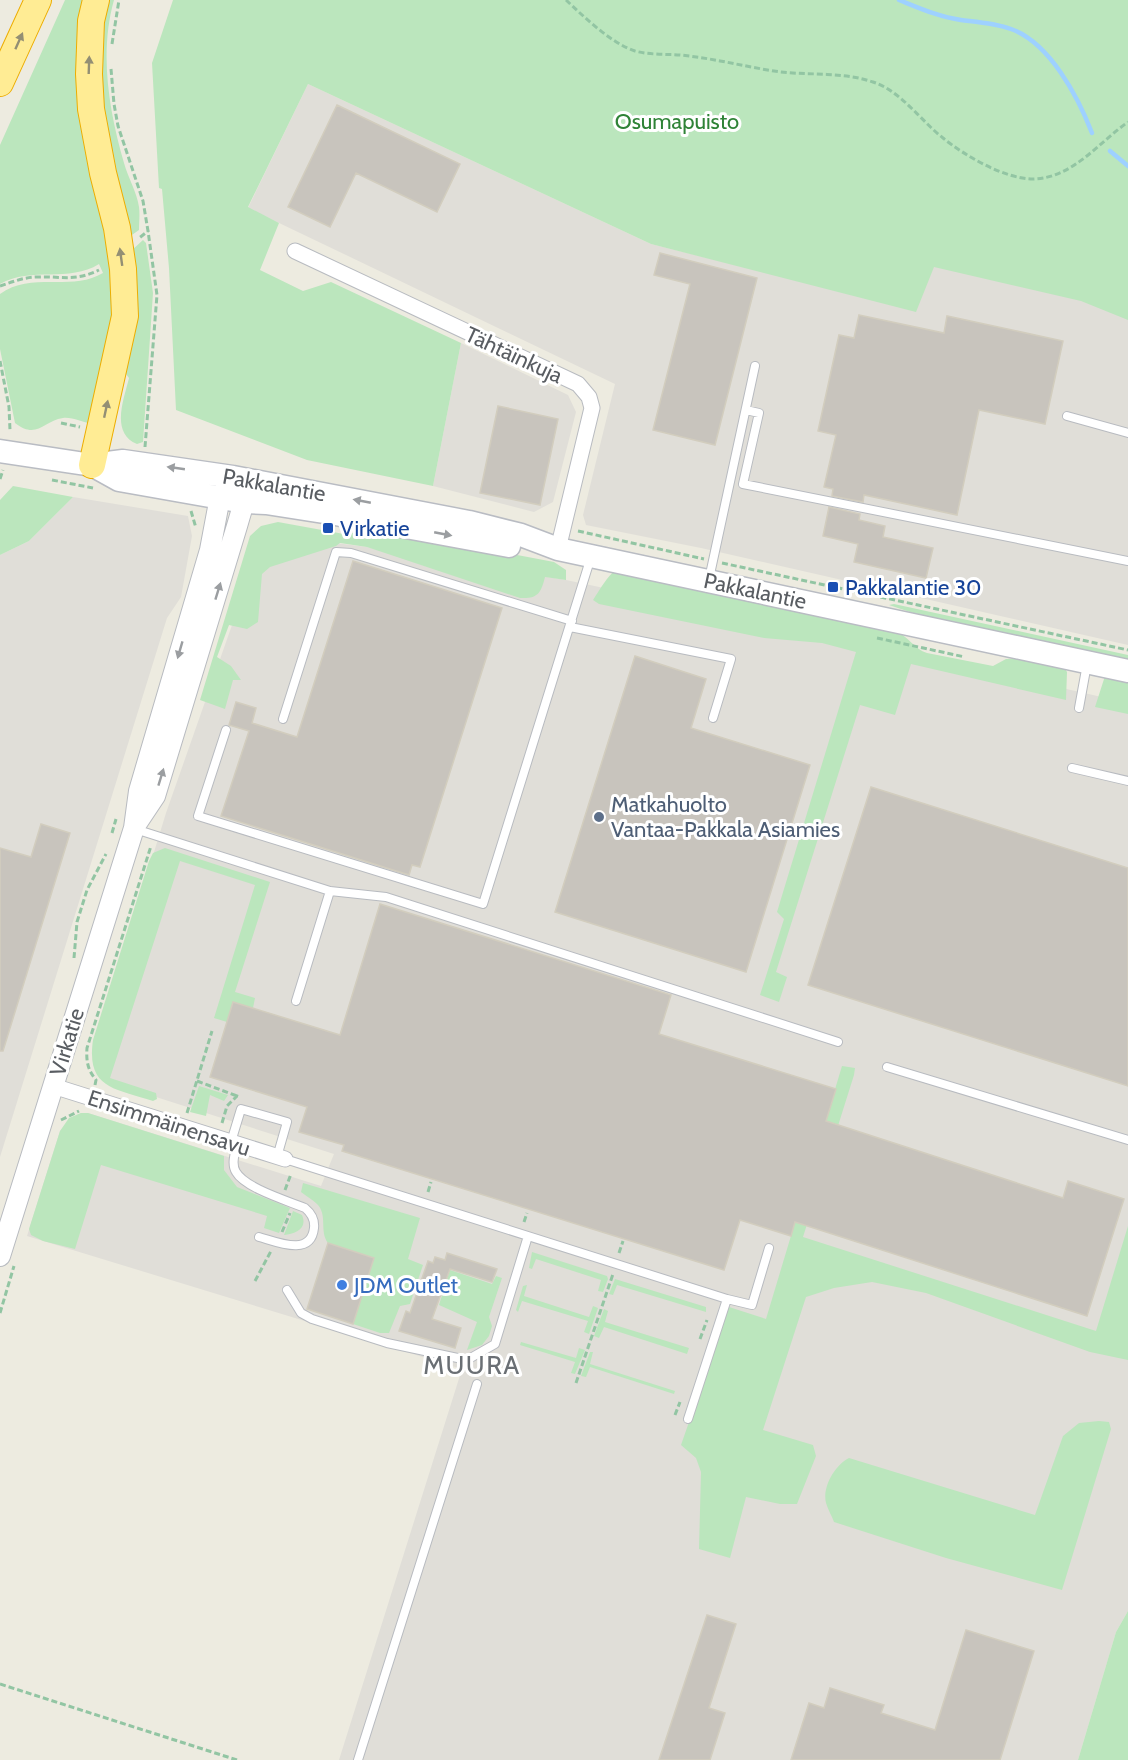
<svg xmlns="http://www.w3.org/2000/svg" width="1128" height="1760" font-family="Cabin,sans-serif">
<rect width="100%" height="100%" fill="#edebe0"/>
<path fill="#e0ded8" d="M308,84L651,244L760,271L781,189L1128,264V645L701,548L586,525L583,515L615,384L248,208Z
M461,343L568,395L576,412L553,502L534,512L433,486Z
M73,497L188,516L192,536L181,597L167,618L0,1157V555L29,541Z
M264,534L367,547L566,580L874,645L1128,703V1611L1116,1632L1078,1760H339L462,1369L27,1236L60,1131L72,1118L81,1113H88L321,1186L334,1154L106,1081L93,1051L166,813Z"/>
<path fill="#bbe6bd" d="M65,0H89L120,287L91,424C83,422 72,417 63,418C43,421 37,440 15,423L0,349V294C31,271 71,292 103,273L99,264C69,283 32,266 0,284V145Z
M107,0H114C99,53 109,111 124,163C128,178 137,192 139,207C140,214 139,223 139,230L129,237C114,169 94,102 103,32C104,21 104,10 107,0Z
M173,0H1128V320L1081,301L934,267L916,312L651,244L308,84L248,207L279,223L260,270L303,291L331,282L461,343L433,486L307,460L176,410L169,268L162,189L159,188L152,63Z
M143,240L146,243L153,293L143,442L137,444C110,433 124,399 129,378L126,374L129,345L131,251Z
M13,486L73,497L29,541L0,555V500Z
M278,522L344,534L381,529L554,562L566,570V580L545,577C541,593 538,599 520,598L367,547L340,543L336,546L270,567L262,574L258,622L247,629L229,625L217,657L231,666L241,680H233L225,709L200,700L250,536L261,526Z
M616,570L896,631C909,637 914,649 927,653L993,666L1006,659L1022,658L1063,666L1067,672L1066,700L911,664L895,715L860,705L776,972L787,977L779,1002L760,995L784,919L777,912L856,652L822,643L764,638L599,604L593,600C599,591 608,575 616,570Z
M894,604L1128,655V661L928,618L889,605Z
M1105,676L1128,681V714L1095,707Z
M165,848L270,882L235,992L255,998L253,1008L233,1002L227,1022L214,1018L255,885L180,861L110,1078L156,1093L157,1099L153,1101C115,1088 86,1089 93,1040L149,861L153,853Z
M842,1066L855,1068L854,1075L803,1237L1096,1331L1128,1226V1360L1090,1352L926,1293L872,1282L834,1288L806,1297L763,1430L813,1445L816,1456L797,1504H780L746,1497L730,1558L699,1549L701,1472L696,1458L681,1445L729,1307L766,1319Z
M199,1086L228,1095L224,1101L210,1095L206,1116L190,1112Z
M81,1113H88L224,1156V1170L237,1187L290,1208L279,1233L264,1228L267,1216L101,1165L75,1249L43,1241L31,1235L29,1229L60,1131L69,1118Z
M303,1183L420,1218L408,1259L423,1265L410,1304L400,1306L389,1333H380L353,1324L374,1258L328,1243C319,1231 328,1215 317,1204C313,1200 306,1196 301,1192Z
M293,1211L302,1215C308,1229 295,1234 284,1235Z
M532,1252L607,1276L608,1279L603,1292L598,1291L601,1280L536,1259L532,1269L529,1268Z
M450,1270L492,1284L496,1276L502,1278L489,1317L492,1326L489,1336L482,1345L467,1350L477,1322L439,1305Z
M615,1279L706,1307V1312L617,1285L613,1295L609,1294Z
M527,1285L524,1296L589,1317L593,1306L598,1308L589,1334L584,1332L588,1321L522,1301L518,1312L516,1310L523,1286Z
M604,1309L608,1311L605,1322L689,1348L687,1354L604,1327L599,1338L594,1336Z
M521,1342L576,1358L579,1348L585,1350L575,1374L571,1373L575,1362L520,1345Z
M590,1352H593L590,1364L675,1391L674,1394L590,1367L586,1377L581,1376Z
M1099,1421L1109,1422L1111,1429L1062,1590L946,1558L834,1522C832,1516 828,1510 826,1503C822,1487 835,1465 849,1458L1035,1515L1063,1436L1079,1423Z
M1128,1611V1760H1078L1116,1632Z"/>
<g fill="none" stroke-linecap="round" stroke-linejoin="round">
<path stroke="#9ed1ff" stroke-width="4.5" d="M899,0C919,8 939,17 961,20C978,22 995,23 1011,29C1050,43 1078,97 1092,133
M1110,151L1128,166"/>
</g>
<path fill="#c8c4bd" stroke="#d2cdbe" stroke-width="1.5" d="M337,105L460,164L437,212L356,173L330,227L288,207Z
M660,253L757,278L715,445L653,430L690,284L654,275Z
M859,315L944,333L947,316L1063,341L1045,424L979,410L957,515L864,495L863,502L832,496L833,489L824,487L836,435L818,431L839,335L854,338Z
M498,406L558,419L540,505L480,493Z
M829,507L860,514L859,520L885,526L883,537L933,548L926,578L854,562L858,544L823,536Z
M353,561L502,608L420,867L412,865L409,875L221,816L249,731L229,725L236,702L256,708L252,723L297,737Z
M635,656L706,679L691,728L810,765L746,972L555,912Z
M871,787L1128,868V1086L808,985Z
M41,824L70,833L3,1051H0V848L31,857Z
M380,904L671,995L659,1034L836,1089L826,1121L1063,1198L1068,1181L1124,1199L1087,1316L795,1222L791,1236L740,1220L724,1270L342,1151L344,1145L299,1132L307,1107L210,1077L233,1002L340,1035Z
M328,1243L374,1258L353,1324L307,1309Z
M447,1253L497,1269L492,1282L450,1269L432,1319L461,1328L455,1348L399,1331L406,1311L410,1313L428,1261L433,1263L435,1257L445,1260Z
M707,1615L736,1624L709,1708L725,1713L710,1760H659Z
M966,1630L1034,1651L1000,1760H791L809,1703L824,1708L830,1688L884,1705L881,1713L935,1730Z"/>
<g fill="none" stroke-linecap="round" stroke-linejoin="round">
<g stroke="#b8bbc0" stroke-width="10">
<path id="service" d="M746,410L759,413L743,484L1128,561
M1067,416L1128,433
M709,579L755,366
M570,627L731,659L713,718
M1079,708L1087,664
M283,719L336,552L351,553L572,621
M226,730L198,816L483,904L591,557
M1072,768L1128,781
M135,829L330,891L386,897L838,1042
M296,1001L330,891
M887,1067L1128,1140
M231,1142L241,1109L287,1122L277,1157
M237,1144C235,1153 231,1164 236,1172C245,1188 288,1201 305,1208C311,1213 315,1219 314,1228C311,1257 277,1242 259,1237
M285,1159L727,1299L752,1305L769,1248
M287,1290L301,1313L312,1319L387,1343L467,1360L495,1344L528,1236
M688,1419L727,1299
M358,1760L477,1384"/>
</g>
<g stroke="#b8bbc0" stroke-width="17">
<path id="minor" d="M295,251L578,384L589,397L592,408L558,549
M53,1086L285,1159"/>
</g>
<g stroke="#b8bbc0" stroke-width="22">
<path id="tertiary" d="M137,823L155,796L237,526L244,502L238,488
M0,1256L134,828L139,791L210,550L220,497L227,487"/>
</g>
<g stroke="#b9bcc3" stroke-width="25">
<path id="secondary" d="M0,451L92,465L123,461L233,477L469,522L521,535L558,549L1128,671
M92,465L119,480L244,502L266,503L330,513L509,546"/>
</g>
<g stroke="#edad00" stroke-width="28">
<path id="trunk" d="M0,83L38,0
M92,465L125,316L123,269L117,228L103,173L91,109L89,74L91,21L96,0"/>
</g>
<path stroke="#92c5a3" stroke-width="3" stroke-dasharray="6 3" stroke-linecap="butt" d="M566,0C583,16 612,44 635,51C650,55 665,54 680,55C712,58 742,66 774,71C806,76 841,71 873,82C901,91 920,120 943,138C965,156 1005,179 1033,179C1073,178 1098,143 1128,122
M112,44L119,0
M111,69L114,104L118,126L143,201L148,231L138,239
M0,286C12,282 24,277 38,277C63,276 74,282 99,270
M0,361L9,407L10,430
M61,423L80,427
M145,447L157,295L148,231
M0,479L3,470
M52,480L93,488
M191,511L196,528
M578,531L704,559
M722,563L1128,650
M877,638L965,657
M112,833L116,819
M74,958L77,922L87,890L106,854
M197,1081L237,1096
M95,1085L96,1080C88,1070 86,1062 87,1048L151,846
M187,1113L212,1031
M61,1120L79,1111
M222,1123L227,1106L237,1096L240,1097
M285,1190L291,1174
M428,1192L431,1182
M524,1222L527,1213
M282,1232L290,1213
M619,1253L623,1241
M255,1281L271,1251
M0,1313L14,1266
M700,1339L707,1320
M576,1383L613,1274
M675,1415L680,1402
M0,1684L237,1760"/>
<use href="#service" stroke="#fff" stroke-width="8"/>
<use href="#minor" stroke="#fff" stroke-width="15"/>
<use href="#tertiary" stroke="#fff" stroke-width="20"/>
<use href="#secondary" stroke="#fff" stroke-width="22"/>
<use href="#trunk" stroke="#ffec94" stroke-width="26"/>
</g>
<defs><path id="oneway-solid" d="M-6-.8H1V-3.2L6.5 0L1 3.2V.8H-6Z" transform="scale(1.5)"/></defs>
<g fill="#938f74">
<use href="#oneway-solid" transform="translate(19 41) rotate(-66)"/>
<use href="#oneway-solid" transform="translate(89 65) rotate(-88)"/>
<use href="#oneway-solid" transform="translate(121 257) rotate(-98)"/>
<use href="#oneway-solid" transform="translate(106 409) rotate(-78)"/>
</g>
<g fill="#9b9ea1">
<use href="#oneway-solid" transform="translate(176 468) rotate(-172)"/>
<use href="#oneway-solid" transform="translate(362 501) rotate(-169)"/>
<use href="#oneway-solid" transform="translate(443 534) rotate(11)"/>
<use href="#oneway-solid" transform="translate(218 591) rotate(-73)"/>
<use href="#oneway-solid" transform="translate(180 650) rotate(106)"/>
<use href="#oneway-solid" transform="translate(161 777) rotate(-73)"/>
</g>
<g fill="#1a4fb4" stroke="#fff" stroke-width="2">
<rect x="322" y="522" width="12" height="12" rx="3"/>
<rect x="827" y="581" width="12" height="12" rx="3"/>
</g>
<circle fill="#5c6f8a" stroke="#fff" stroke-width="2" cx="599" cy="817" r="6"/>
<circle fill="#3f7fe0" stroke="#fff" stroke-width="2" cx="342" cy="1285" r="6"/>
<g text-anchor="middle" dominant-baseline="central" stroke-width="6" stroke-linejoin="round" paint-order="stroke">
<g font-size="22" fill="#2f8337" stroke="#fff">
<text x="677" y="121">Osumapuisto</text>
</g>
<g font-size="22" fill="#595d62" stroke="#fff">
<text transform="translate(514 355) rotate(25)">Tähtäinkuja</text>
<text transform="translate(274 485) rotate(10)">Pakkalantie</text>
<text transform="translate(755 591) rotate(12)">Pakkalantie</text>
<text transform="translate(67 1042) rotate(-73)">Virkatie</text>
<text transform="translate(169 1123) rotate(18)">Ensimmäinensavu</text>
</g>
<g font-size="22" fill="#164399" stroke="#fff" text-anchor="start">
<text x="340" y="528">Virkatie</text>
<text x="845" y="587">Pakkalantie 30</text>
</g>
<g font-size="22" fill="#4e5e75" stroke="#fff" text-anchor="start">
<text x="611" y="804">Matkahuolto<tspan x="611" dy="25">Vantaa-Pakkala Asiamies</tspan></text>
</g>
<g font-size="22" fill="#366cbe" stroke="#fff" text-anchor="start">
<text x="354" y="1285">JDM Outlet</text>
</g>
<g font-size="26" letter-spacing="1.5" fill="#6a6f74" stroke="#fff">
<text x="472" y="1365">MUURA</text>
</g>
</g>
</svg>
